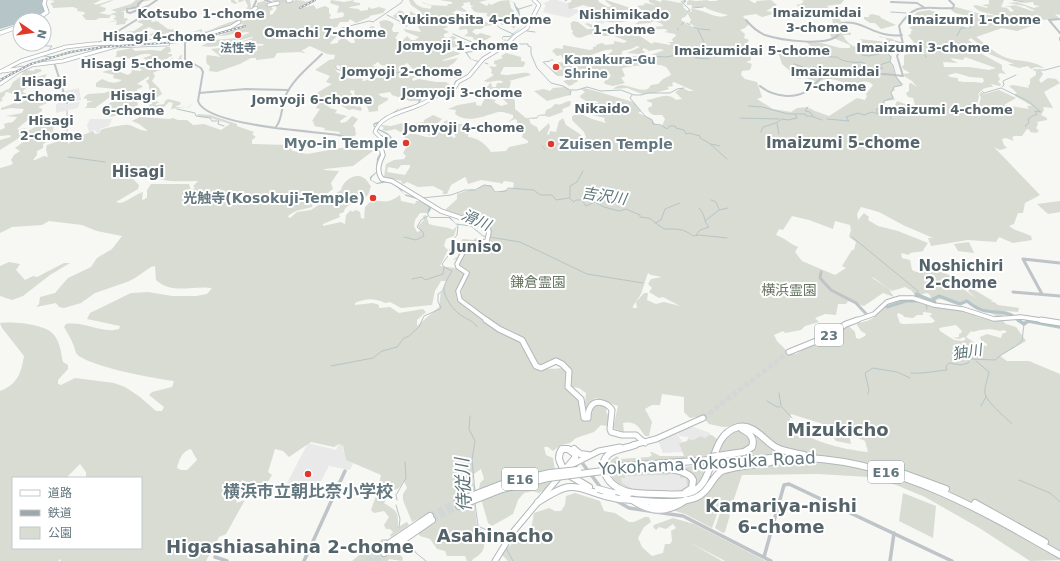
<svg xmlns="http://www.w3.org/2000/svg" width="1060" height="561" font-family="'DejaVu Sans','Noto Sans JP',sans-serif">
<rect width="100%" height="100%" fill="#f7f7f4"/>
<path fill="#e8e9e8" d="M550,0H557L569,4L571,9H576L580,11L569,18L543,12L546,5L543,4Z
M596,12H602L629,16V18L607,19L603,24L594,21L597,18L595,16Z
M79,88L81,100L68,103L65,91Z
M66,100V104L80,102L78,108L56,113V104Z
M90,119H112L109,126L100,129L101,132L97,133L95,130L89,132L87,125Z
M691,426L710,433V435L705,438L699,436L693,440L688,439V437L679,436L677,432Z
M676,433L682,441L679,443L683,452L663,453L658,441Z
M308,443L336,450L338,445H342L344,453L353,464L350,470L330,466V464L316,490L287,483Z
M669,473H680L682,478H686L688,488H683L679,491L648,490L641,493L633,492V488L622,483L621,478L625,477V476L669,475Z"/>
<path fill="#d8dcd3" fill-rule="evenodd" d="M50,0H106H101L93,4C100,6 106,0 114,0L99,6L106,8L105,11L99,13L109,15L117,12L111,10L131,4L136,0H151L142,2L138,8L129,7L125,11H121L124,12V18L129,19L126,21L125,24L116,25L117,21L106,23L117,20L113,19L116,17L115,15H111L109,18H99L96,20H86L82,15L85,14L84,12L77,11L78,9L73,7L53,8L52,5L50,4L55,1Z
M231,0H234L237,3L239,2L238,0H250L251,6L250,10H251L249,14L257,10V3L264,1L268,3L273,9L270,11V15L273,14L277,8L274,5L277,4L272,0H289L290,2L296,0L305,1L304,2L314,0L300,8L305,5L302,8L314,5L316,9L325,6L329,8V13L331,15L329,18L332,19L343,17L344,15L343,12L337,13L339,6L330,3L331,0L344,2L354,0L353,2L360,3V5L350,7L349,8L359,9L360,11L368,10V8L370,7L371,9L379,7L386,9L383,13L369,16L370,17L356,23L350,19L348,22H340L337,27L328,28L327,29L340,33L330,43L331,44L338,43V41L343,37L351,43H355L354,39L359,38L360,30H356L357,28H362L368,32L371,31L369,27L373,26L377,30L376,34H382L385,31L382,30L379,22C384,19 390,20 394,24L392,29L393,32H399L395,39L403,40L407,36L411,40H415L419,37L406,32L403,29L421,32L418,26L404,23L406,22L420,21L402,17L395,18L393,16L400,10L406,14L410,13V11L415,14L421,13V12L411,5L409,0H413C418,8 422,7 430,9L432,6L423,3L422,2L430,5L447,6L448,4H452V2L440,0H488L479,2L487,6L489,3L491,5L500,1L509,0L511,8L514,11L513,15L509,17H516L518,21L514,29L510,25H502L497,19L499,16C494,16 491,20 486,15L488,14L486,13C480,12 475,15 471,7L474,6L470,5V2L463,3L464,5L461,7L467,11L464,12L457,10L452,13C462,15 472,14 480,18C474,19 463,19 459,22L461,23C471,21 484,19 493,25L485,26L481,29H475L472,32L477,35L480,33L491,36V37C485,41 480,42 473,39V37L464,36L468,33L467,29L459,30L460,26L448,21L441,23L448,27L443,29L449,32L452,31L444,34V37L448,38L453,36L457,38L453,40L454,41L464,42L471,45L463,49L457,47L449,48L437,44L433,46V49L442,50L444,54L453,51L460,53V54L443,60V61L458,58L454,63L449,66L450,69L455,72L452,75L438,73L442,72L440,71L434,72L432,74L412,72L413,69L407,63L405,64L404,66L406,72L405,73L410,75L408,76H416L412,79L413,81L419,79L436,82H446L451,86L454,85V83L455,84L451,87L437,89L440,92L434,94L433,93L435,92L434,91H428L431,89L427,91L419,101H410L392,95L390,92L378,94L382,97L388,98V100L378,106V111L369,112L367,106L361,104L359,101V99H365L356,97L354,93L355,91L351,90L350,92L352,94L354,105L357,107L360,106L362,109L361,111L353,109L349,110L340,105L339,97L335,99L324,96L323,98L327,99L326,104L330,108L337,110L335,113L347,116L340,121L341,123L346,122L352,116L358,119L353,126L355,128L356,135L350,138L339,134L340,132L324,130L325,128L314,126L315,124H313L314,122L312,121L320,109L316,108L318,104L309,102C316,92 322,90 332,84L326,82L330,76L315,70L329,60L334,59L335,55L327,54L310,46L301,51L305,52L304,53L300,52L277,53L274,58L256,60V58H251L240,64L217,72L209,71L210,66L207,64L206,59L207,55L221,57L211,49L229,47L239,49L242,47L238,45L239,44L262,46L264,44L243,43L242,41L253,38L252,37C234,41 220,49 201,46L207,43L213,42L214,40L236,38L249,33L248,32C238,32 229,36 218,36L245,26L242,24L239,25L242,23L241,22H235L220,30C217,28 209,30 206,32L208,34L191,38L201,31L192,32L202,29V32C214,31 233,17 244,21L249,18L244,14L248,6L245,0L235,4L231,2ZM378,62L381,65L387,66L391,72L395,73V77L391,75C384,79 374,76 364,81H362L363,79C359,78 357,79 354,79C349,80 340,74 336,71L335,68L337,65L340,66V69L350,74L354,71L356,75L366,76L385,74L379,67L372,66Z
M571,0H598L599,2L608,7L612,6L605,1L606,0L637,10V12L643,14V11L637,6L644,5L645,3L656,5L649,2V0H638H655L661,2L662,0C670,0 676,3 682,3L680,1L685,0L686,2L682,4L684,6L683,7L687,11L681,20L690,26L698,28L689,23L691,20L688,14L686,16L689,11L692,12L691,9C705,9 716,21 728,15C723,14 708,10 705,7H692V5H687V2L689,0L696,1L708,0V1H704H718L716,0H749L754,3H756V1L771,0L777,5L766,11L773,12L779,16L773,14L762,17L756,14L743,16L749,24L745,28L740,30L745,34L744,38L749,40L744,47L750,48L751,60L746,62L752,64L750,70L742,71L741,75L745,79L757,82L762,97L757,99L773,109L791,112L797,108L808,107V109L809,108L815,111L829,116L857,98L865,100L867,96L866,94L873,85C867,79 860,82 853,86C839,82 828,73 816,85L813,84L815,81L803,77L800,79L789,74L790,71L782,64L778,52L781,49C788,49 797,50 805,49L804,47L811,46L806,42L822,43L840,48H850V45L831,37L829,30H834L832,18L827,10L816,8L803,9L796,5L801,4L804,1L801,0H844L841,4L827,6L842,22L840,29L850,32L851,35H843C846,41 851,47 858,47L859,43L863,41L859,39L887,42L886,38L879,37L880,36L874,33L882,37L893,39L894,41H890L889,44L875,45L891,49L890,53L888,54L892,56L890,61L892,63L895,75L903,84L901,86L894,87L895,90L891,92L895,100L884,101L885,106L894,108L897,101L908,105H915L913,98L908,97L906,93L909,91V84L911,83L917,87L912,81L904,76L903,74L910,73L903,69L902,66L904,65V55L912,53L926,54L917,50V48H922L916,45L908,35L911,34V31H913L909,27L914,26L915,22L913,17L917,12L929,10L936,12L941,17L951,18L964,22V27L967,29L971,28L970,26L973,25L963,21L961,17H972L955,13L950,9L951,8L956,7L981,14L999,16L979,11L973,6L976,5L987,8L988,7L982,5L989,4V0H1004L1001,7L1007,8L1011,12L1014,11L1010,7H1004L1015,5L1032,11H1035L1025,6L1008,3L1017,2L1034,8L1040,6L1034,5L1033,2L1025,3L1017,0H1060V15L1055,14L1060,19C1048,20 1036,20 1024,18L1023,19L1025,21H1023L1022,22L1029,23V20L1036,21L1040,23L1017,31L1002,28L976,37C986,44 995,54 1007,58C1020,62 1033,60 1044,68L1036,67L1031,69L1028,66L1019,68L1009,65V64H1014L989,54L984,48L971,38L968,40L985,51L982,54L1002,65V70L1006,74L1000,73L998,75L1000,79L998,82L1001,84L1000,86L991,84L993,87C985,87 981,89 978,95L979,96L977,105L974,107L979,110L976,107L979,106L981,97L979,95L981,92L985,94L999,90L1016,98L1004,105L1029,109L1027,106H1032L1015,96V94L1017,93L1009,86L1013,85L1029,88L1028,86L1030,84V79L1036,75V71H1041L1043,74L1039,80L1041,83L1048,78L1056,79L1060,83L1044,92L1053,108L1043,107L1044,110L1041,115L1047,118V120L1037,122L1038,124L1036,128L1039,131L1036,133L1030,132V130L1027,129L1022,136H1014L1012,138L1014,141L1006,138L1002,139L1004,145L1007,148L1000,150L994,147L1040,195L1025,203L1023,213H1018L1014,224L1009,226C1015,231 1023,232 1031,236L1032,240L1013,243L999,237L996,242L968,240L931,246L928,238H933L903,225L879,212L861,207L857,214L858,220L864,213L869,217L868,220L878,226L898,231L928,243L923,250L924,251L910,253L909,255L901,253L902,258L910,260L912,270L916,272H941L957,278L966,291L977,299L968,291L971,288L993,301L990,302H994L998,305L1019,308L1018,312L1007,311L1008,313L999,317L966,302L957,305L941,299L933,301V303L940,307L969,312L978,317L994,321H1003L1006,324L1016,327L1026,341L1000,356L1007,361H1029L1060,374V560L1030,561L981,529L925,497L896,485L868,477L818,474L742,475L730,511L720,506L712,528L685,514L672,510L687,501H694L706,495L720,475L726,471L751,466L819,462L773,444L757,431L744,426L723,427L709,424C703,416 698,416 690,418L684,412V397L662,394L660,405H652L645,409L652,422L649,436H645C638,426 636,421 623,423L624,432L613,428L618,406L596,398L588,404L587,415H585L584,414L586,393L579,388L570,387V370C558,359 553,356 541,369C549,368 556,370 564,367L567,371L565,386L571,393L579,399L582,419L586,420L589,419L590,411L594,406L604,405L607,407L606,412L610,418L607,426L601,425L594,432L576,438L570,443L561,445L553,451L548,447H544L546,455L553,458L555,470L516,478L479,489L480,483L484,479L481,469L474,474L473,482L476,491L462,496L457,500L458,508L474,501L477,526L482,530C485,545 487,551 473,559L472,561H467L465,556H447L445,551L437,549L430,539L420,536L418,533L433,523L428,514L412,522L403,500V494L407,488L404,481L399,488L393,491L386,488L384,491L387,498L384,503C398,512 398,511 398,527L407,522L409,525L391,537L390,535L393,532L390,529H386L384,525L389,517L384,511L374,513L371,510L376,496L381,475L346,460L343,446L339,444L334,447L311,442L289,457L283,451L275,449L268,472L272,475L260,494L238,499L236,503L245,500L226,534L219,537L206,561H61L60,559L58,561H0V391C18,384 21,373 24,356L2,328L0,323C12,321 47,324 54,335C60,342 61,353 63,362L68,365V369L58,380V384L61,385L75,378L114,383L125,387L140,397L156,411H162L164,407L149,395L152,392L172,387L174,381C157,379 85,366 76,353C75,350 74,346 73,344C71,338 67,333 64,327L66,324C85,321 101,334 119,329L120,326L87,319L90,313L131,293L148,292L172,296H196L207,294L212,288C193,285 172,295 156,280L155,266L151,267L135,278L127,282L95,293L81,303L64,308L59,307L56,303L36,307L39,304L40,297L55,293L68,278L91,267L97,258L112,249L122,236L97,231L82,225L49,221L42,225L12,227L0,233V168L11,165L13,163L11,160L14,155L20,151L15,148L26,140H21L19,138L0,150V140L11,137L10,135L0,136V130L5,128L4,124C11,121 12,125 17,117L6,116L22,113L24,109L11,108L1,110V108L15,103L18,104L36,95L32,93L33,92L47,94L43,99L47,103L38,107L42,109V111L30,118L17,129L19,130L25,128L26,132L35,127L34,124L36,122L45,120L50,123L54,124L52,139L43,144V148L37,151V155L33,160H35L44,156L48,157L46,149L47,145L68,138V144L78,137L93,131L95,134L100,133L101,130C104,128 127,124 129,125C136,127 140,131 148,131L139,124L132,121L140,117L169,119L173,118L178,120H187L193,125L204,124L221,130L230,124L211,118L197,116L198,114L210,115L237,124V126L254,132L252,134L256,137L252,140V144L287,145L293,151L307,154L352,146H363L373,151L353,166L325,169L324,170L339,171L331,183L333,189L325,195L302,191L308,193L306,196H324L321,200L313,204L312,207L296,211L289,215L288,217L290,218L297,212L311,210L341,190C343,180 356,172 364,178C367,180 369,184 371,186C370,189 369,194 367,196C361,205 346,201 344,212L339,214L340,217L323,224V226L341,222L345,224L346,215L351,210L352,212L356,210L360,212L361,218L364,219L365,207L371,201C383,200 387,205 400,195L401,201L415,204L416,201H421L430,208L427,213H420L415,220L414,226L417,232L420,231L418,226L424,220L423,216L426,215L429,224C438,227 446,226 453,230L457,226L454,236L446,239L444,246L448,250L440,266L455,268L464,271L466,277L458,288L456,297L461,302L491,324L493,322L462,300C459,288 466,282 469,271L459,265L465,251L461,250L458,259L453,260L458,256V251L454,249L457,242H460L463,239L473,240L476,238L482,241L477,240L471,242V245L483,244L487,242L490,226L445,210L457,199V194L472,189L476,190L483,185H491L495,193L513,188L514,183L512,182L504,181L502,184L500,183L481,180L468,184L466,178L465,177L451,185L447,194H443V191L433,186L418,187L407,182L404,184L401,183L402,181L384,177L386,164L394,160L404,159L406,156L403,153L410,141L404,137C413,129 423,139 432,137C423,130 411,125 402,133L395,129L387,131L382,130L384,128L380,125L391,126L403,123L405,125L424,122V120L433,115L442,119L437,124L436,127L439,128L445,121L449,120L447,129L453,138L456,137L452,130L453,124H466L469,127L468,137C478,138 486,144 491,152L506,151L509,147L528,143V141L522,137L523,133L517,128V120L515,119L508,122L513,118V115L503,112H498C484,116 468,124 455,114L456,110L448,109L458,105L476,102V105L481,106L485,98L496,100L494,102L501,106L508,104L498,94L493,97V91H483V87L488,86L490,83H491L492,87H496L497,83H503L502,81C495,79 489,84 484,81L494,75L491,73L492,70L489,66L495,67L497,65L494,64V61L503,58L501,56L506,53L521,57V61L525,62V64L523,67H504L500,74C508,77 519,72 528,73L531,75L509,81L511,82L509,89L515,101V109L526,118L537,117L538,115L545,114L546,110L551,108L555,104C562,106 566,100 571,101L570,106L562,109L563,112L549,117L545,116H539L537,119H529L531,124L537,127L539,132L549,123L550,127L547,134L549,135L550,131L556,132L559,121L563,118L566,125L580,134L585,139L586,137L584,132L572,120V116L579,113L592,119L606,123L604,120L605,118L592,115L585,111H599L584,107L589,104L599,103L596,101H586L581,98L580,96L585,92L581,89L585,88L633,102L641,111L638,113L652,119L655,124L662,126L665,119L662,115H653L649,112L648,108L652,106V103L647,101V100C658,99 667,91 676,100L682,99L675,92L682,88L689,91H694L674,82L672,83L673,86L667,87L669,89L655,93L642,94L627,88L613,89C624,79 635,93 648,89L651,85L658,84L663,79L671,75C670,72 668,68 664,66C657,63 631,66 623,68L622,69L625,76L621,78L625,83L613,86L605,84L604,82L611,76L609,73L601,78H579L577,82L574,83V84L569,86L563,81L571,79L570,76H557L550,68L553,69L557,67L559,70L563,69L558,64V62L573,64L600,61L613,63L620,61L623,63H633V61L628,60L629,59L655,61L658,59L652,58L653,56L651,55L664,50L660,49L648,51V50L644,48L642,50L645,52L643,53L648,55L627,53L640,47L637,46L631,49L622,51V54L617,56L608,55L613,50C605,47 587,59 576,59C571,58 568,56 564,55L563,59L561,55L557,56L552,51L556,48L563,49V45L590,50L593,49V47L597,46L592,42L596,45L602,43L606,45L614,44V41L624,43L627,41L614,36H593L591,34C583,36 578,42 572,33L573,31L571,29V25L570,24L573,21L578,22L587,29H594L585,24L587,23L603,28L598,29L600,30L607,28L605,30L606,32L616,29L625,32L615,27L640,36L652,44L654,42L670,45L671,43L667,42H673L672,39L676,36L675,34L664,32L668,31L665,29L637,30L628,26L639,28L664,26L660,23L655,21L649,23L637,24H635L641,20C628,19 615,26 603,20C605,19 631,17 636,17L631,15L605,14L601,12L597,13L596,17L584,15L582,14L587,13L588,10H592L593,8L583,5L571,9L568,8L569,5L567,4L572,1ZM965,57L996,68L989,70L969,67H944L943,62L958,63L952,60L951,58L963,60ZM956,73L970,77L983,78L984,81L982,83C974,81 965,83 958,81V78L950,77L948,75ZM401,165H410V167L405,175L387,172L388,167L398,169ZM143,170C160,184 177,181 198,181L193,186L195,188L191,190L189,184H151L147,190V197L145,199L142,200L143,192C134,194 124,206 116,202L138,189L139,185L133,179ZM792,216L809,220L833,229L835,221L850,225L851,230L849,237L856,242L854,250H852L842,266L846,268L835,275L802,261L795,252L798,247C790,244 785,238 776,235L779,229L783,230ZM648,273L651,275L662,277L651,279L648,284L652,288L649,292L659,298L663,297L680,306L664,302L656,304L647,300L648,293H644L636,302L637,308H633V306L641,294ZM871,277L874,278L892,291L905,287L912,291L914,294L919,295L927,293L930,295L931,299L928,304C913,299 898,296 885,307C875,316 873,321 858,323L857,325L861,331L866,334L865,336L859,339L856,338L855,332L849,326L824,341L813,344L796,354H790L777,341L774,335L783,331L785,333L801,330L805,326L819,322L815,318L825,314L836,315L838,304H846L848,301L864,306L883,293L894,297L889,289ZM441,281H447L441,291L439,307L417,326V320L426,312L423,309L399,313L390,307L379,308V305L373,303L355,305V303C367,298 374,298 385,303L390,302L401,308L432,305L435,291ZM923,312L931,313L932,315H929L935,321L932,323L903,324L900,323L897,315L898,313L903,315L904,317L913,318L917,315H923ZM956,325L962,331L961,333L959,334V337L953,338L959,339L964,337L966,339L963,341L954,340L940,331L939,328ZM991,329L1000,331L1004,330L1007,332L1002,334L1001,338L987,334L980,337L981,340L987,344V346L978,345L966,337L971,331L973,332L980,330ZM791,414L823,424L836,441L851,444L849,434L865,441L868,452C841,449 809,442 789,423ZM191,449L197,460L187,470H181L177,468C179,460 182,451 191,449ZM80,464L86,472V478H141V548H13V478H66Z
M872,14L880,16L881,18L896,25L881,29L875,23H870L864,19V17H869V15Z
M147,16L155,18L151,21L152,22L157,21L168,29L179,30L176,33H166C161,38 156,37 149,35L157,31L149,27L134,35L125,34L126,32L134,31L143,25V24L137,22Z
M166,47H170L171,51L167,54H172V56L167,58L169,60L173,58L174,61H176L180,57L179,56L183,55L181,57L185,63L198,68L185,64L157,71L153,73L155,76L152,81L159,88L162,94L153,100L159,102L155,105H156L164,104L165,101L168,99L180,102L181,104L175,107L187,108L193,103L188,108H179L171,109L173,103L169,102L163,108H149V105L153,103L148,100L153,96L149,88V85L146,81L149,79V76L137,84L143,86L141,88L137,89V92H143L142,98L136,99L138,104L137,106C128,111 115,119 105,116V112L108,109L106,106L115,99V97H110L95,108H85L87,106V103L93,101H87V99L83,98L88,94L104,93L115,89L96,87V83L102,79C108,82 115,85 122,80L113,78L114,75L102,72L116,68L119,65L123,66L124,68L120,72L128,75L131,73L132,70L140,71L142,70L135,65L137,63L147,66L146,68L149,70L153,66H158L160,65L154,62V61H148L143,58L152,55C143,51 135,58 126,59L125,57H115L116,56L117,51L132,48L135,51L152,50L161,51Z
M35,69H40L42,71L28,77L25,81L35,80L37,77L47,74L45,77L49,79L50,83L46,84L51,86C41,88 30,83 23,91V92L27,94C18,98 15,94 7,92L5,93V95L1,99L3,100L0,102V93L10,88L13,82L19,78L24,71L26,70L34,71Z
M565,87L571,91L570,95L547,101L534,91L544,89L550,91L553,88Z
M1060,201V212L1048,214L1037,204Z
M969,242L974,253L958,251L954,244Z
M9,262L20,264L16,270L25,280L33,276L37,277L64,263H70L50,275L23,296L12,300L0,296V266Z
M748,429L784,453L719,458L753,449Z
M742,430L752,437L749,448L717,455C721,444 730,430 742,430Z
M709,435H712L718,440L711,455L686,459L608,465L611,460L617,456L620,459L649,457L652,455L650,452H652L660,456H684L679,443L687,441L688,439L693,440L700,436L705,438Z
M709,465L706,476L695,490L694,478L667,468Z
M649,471L682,472L690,477L692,485L684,491H679L683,488L687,487L686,478H680V473H669V475L625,476V478H621L622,483L632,488V489L616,483L609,473Z
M543,481L551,483L545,490L539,493L533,491L524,493L518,500L513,514L492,526L488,523L482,502L483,498L494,493Z
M575,493L600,501L604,511L615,513L629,522H634L645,517H649L651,522L644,527L638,538L642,547L652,556L663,553L665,544H670L672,541L671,531L676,528L673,524L666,529L659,527L656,530L653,527L654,525L673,518L694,524L766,561H725L689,542L722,561H508L502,555V550L511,545L510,537H513L518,541C533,533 531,528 534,513L549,508L555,511H561L565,505L566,496Z
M903,493L936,506L933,538L899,521Z
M721,510L730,515L725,532L723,533L715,528Z
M382,539H387L388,541L381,546L387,556L396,550L403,558L402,561L389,559L388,561H352L364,551L370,552Z"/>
<path fill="#b6c5c7" d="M0,0H43V5L46,11C41,18 28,20 20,20V23L0,29Z
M508,0L515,3L516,6L519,9L520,15L517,19L519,21L526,22L510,37H503V39L507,40L498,44L496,48L485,46L481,50L467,53L471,59L478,61V63L468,76L456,81L455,85L453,87C434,91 428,85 418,106L399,109L381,122L374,125C378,131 388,130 392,138L378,159L377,172L372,177L371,180L377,183L384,181H390L400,188L404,194L419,198L430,206L431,209L428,214L430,217H450L457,225L449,218H430L427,214L429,207L417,199L406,196L398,188L389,182L377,184L370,180V177L376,172L377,158L390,138C386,131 376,132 373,125L374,123L381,121L398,109L417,105C425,83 438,92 454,86L455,81L467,75L478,62L470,59L465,52L479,50L486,46L495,48L498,43L506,40L502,39L503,36H510L525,23L518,22L516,19L519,15C517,11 514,6 514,3Z"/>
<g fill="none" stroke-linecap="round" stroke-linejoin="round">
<path stroke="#b6c5c7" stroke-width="1" d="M684,0L686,1L684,2
M1013,0L1023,2
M565,1L567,0
M683,3L690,10L688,11
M692,8L703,7
M519,9L532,5
M891,12L906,13
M387,15L401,22L400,24L407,26
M684,17L688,11
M492,21L500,28L513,34
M687,23L690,25
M681,25L684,22
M694,27L699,29L698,30L704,42
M342,28L369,21L373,22L401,3L403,0
M678,28V30
M700,29L710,30
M527,31L535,32
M453,34L483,47
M957,36L961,28H971L969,25
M895,41L919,48
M504,42L508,44H528V46L531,47V54L537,68L551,83L563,86L570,90H577L587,87L601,91L621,90L634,95H641L648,93H670L677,89L684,88
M46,46H52L48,51
M28,47L45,46
M89,49L108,47
M797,52C801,52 806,52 811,52C820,53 828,58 837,57C842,62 855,63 862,62L865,64V67L882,69L883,68L880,67L882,64L889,62
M862,55L869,56L888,52
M925,55L926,57
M44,56L53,57L83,50
M626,56L632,57
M650,56L666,57L687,53L697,58L709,59
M633,57H641
M642,57L649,56
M551,60H553
M572,61L626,56
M543,62L556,74
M544,62L550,61
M890,62L891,57L888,54L890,50L894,48
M890,62L893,65L896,77L902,85L894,87L891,93L893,98L884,101V109L890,112L891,119
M485,63L488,64
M794,64L803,67L806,70
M336,67V69L356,75L370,76L404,72L431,77
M855,67H865
M1034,70H1045L1060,66
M803,71H813V67L818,68
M448,76L463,78
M1002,87L1004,85L1003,81L1016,75
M982,91L984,93L1001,88L1028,101L1041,112L1035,111L1037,115H1034L1028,119L1029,123L1025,126L1026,127
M570,95L571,91
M632,95L630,98L645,116L652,120L653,124L661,125L667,129L670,126H675L676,128L684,130L686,134L689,133L700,136V138L709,143L727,159
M748,106L762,107L788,114H805L806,116H811L822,120
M808,107L805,111L810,112L813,116
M177,109L195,113L196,116L210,118L212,121H219L218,124L224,126
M740,118L779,119
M827,119L849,121L846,117L858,113L864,115L872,112L878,114L876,109H885
M777,124L779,134
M761,132L763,127L776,123L782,119L788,120L797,118L795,114
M56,141L67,138V111
M711,144L720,146
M542,146L545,149
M68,157L105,162
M570,197V186L577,182L583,171
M422,198L451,195L465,190H475L484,185L491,186L495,192L506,191L508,188L534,190L540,195H552L556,200L569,198
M569,198L574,202L576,200H582L586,206L595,202L604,207L619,211L626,209L640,215V217L649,218L664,229C676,229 683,228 693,236L699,235L727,238
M711,200L716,202L719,209
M705,221L719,210L728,208
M655,223L661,220L665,209L680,203
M456,224L471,226L483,236L520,242L587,274L643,283
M458,225L457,235L452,241L448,256L442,264L444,267L452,271C449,276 445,282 444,288C443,297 455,312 462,316C468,320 474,321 477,327
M696,235L700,230L709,227C703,221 706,215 699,208
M404,237L416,240L424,236L423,232L417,227L421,220L428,216
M852,237L918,291V294
M412,279L422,277L425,280L443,274L444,268
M926,303L927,309
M976,361L989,372C988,378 984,387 985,394C987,402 1006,418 1012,424
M331,366L373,358L382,351L397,347L404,338L409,336L419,327L424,316L440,309L441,307L438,302V294L441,292
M911,373C924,374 934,371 947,370L946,366L949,363L961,365L968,363L970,359L995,360C1003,352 1014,349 1022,341L1024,324
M779,393L781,406L792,418
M868,394L869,390L865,373L873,368L897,372L910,378
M767,401L777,407H780
M981,406L986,397
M470,416L469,429L475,441L472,460L475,492
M1019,480L1050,493L1060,502
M397,500L396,495L406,478L405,462
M475,503L478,526L495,534L503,544
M396,505L400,519L399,527
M412,547L416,553L426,561
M506,548L513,561"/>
<path stroke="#b6c5c7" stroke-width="3" d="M887,307L906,301H916V294L935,302L933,299L939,296L960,304L967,301C985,316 990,309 1009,314C1013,315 1017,319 1020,321"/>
<path stroke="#b6c5c7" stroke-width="3.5" d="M1018,320L1024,324L1028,321L1060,327"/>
<path stroke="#d2d7d7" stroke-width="2" stroke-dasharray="2 1" stroke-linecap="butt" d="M846,74L857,75"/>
<path stroke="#d2d7d7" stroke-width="3" stroke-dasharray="3 1.5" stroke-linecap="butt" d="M276,2L286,0
M255,10L269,5
M236,22L248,13"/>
<path stroke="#d2d7d7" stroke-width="5" stroke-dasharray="5 2.5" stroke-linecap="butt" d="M703,418L789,352"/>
<path stroke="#d2d7d7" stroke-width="6" stroke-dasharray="6 3" stroke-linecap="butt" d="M430,516L458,501
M432,520L459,506
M367,561L381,549
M375,561L384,553"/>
<g stroke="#b2b8bb" stroke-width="4.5">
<path id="major-far2" d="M288,1L291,0
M269,5L278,3
M248,13L256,8
M4,71L23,68
M0,72L21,61L66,47L92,44L188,40L231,27L239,22
M0,84L19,71L32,65L63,61L116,46L168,44
M382,139L375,132C380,115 404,112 419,105C431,100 442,91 455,87L458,82L469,76L483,59L506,45L515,36L527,28L539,5L534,0"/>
</g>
<g stroke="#b2b8bb" stroke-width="5.5">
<path id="major-far1" d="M381,138L384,141L381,148L383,155C379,163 376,171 382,179L392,181L441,211L488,227L489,232L487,241L467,245L457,264L458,267L467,273L458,291L460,300L488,321
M854,321L874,314L887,302L900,298H913L934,305L963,309L994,319L1021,317L1047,321"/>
</g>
<g stroke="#b2b8bb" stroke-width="7">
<path id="major" d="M486,320L499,329L522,340L536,366L541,368L556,361L562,364L569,371L568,387L581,399L584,418H588C588,415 588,411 590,408C595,398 608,403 612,410L610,429L611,432L622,435H636L645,443
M1041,320L1060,323
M789,352L826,337L846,324L857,320
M633,445L656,439L703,418
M571,465L599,451L620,447
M495,561L513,532L559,477"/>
</g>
<g stroke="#b2b7ba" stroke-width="5">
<path id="highway-far1" d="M36,20L47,12L44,4L45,0
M0,33L20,26"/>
</g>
<g stroke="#b2b7ba" stroke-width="8">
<path id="highway" d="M635,445C627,448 616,449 609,454C604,458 602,465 604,471C612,494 636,494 657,494C666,494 675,495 685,494C719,489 705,436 738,427C754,423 765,442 777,448C786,452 795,453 804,455
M574,449L580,454L588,455
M717,456L744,452L752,447C755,438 750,433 742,429
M716,462C747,460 779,456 810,458C902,464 982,510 1060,555
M610,467L709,460
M563,468C559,461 557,456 562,449H568L575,454V458L565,470
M618,470C634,470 685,463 693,480L692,488L686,492
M894,470L946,489
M569,475L589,487
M613,493L628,495
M619,499C643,500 672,506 695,498C708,493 710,481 720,472C727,467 761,464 771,462
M632,500C652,513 667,513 686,500
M458,501L505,483L550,473
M538,502C571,481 570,485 605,496
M975,503L1045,542
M459,506L502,489L548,478
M652,506L671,505L674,503
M381,549L430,516
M384,553L432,520"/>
</g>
<path stroke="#bec4c7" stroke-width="2" d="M143,0L138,4V7L127,9V12L130,13L148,6
M265,0L273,3
M891,2L917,3L925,8
M252,10L256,1
M1060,19L1049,20L1060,33
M746,20C751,26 758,32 765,35C780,40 827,47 838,35C841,32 841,27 842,23C862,19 876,39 902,35
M1060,38V40
M185,43V59L201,68L203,72L198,101C206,126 312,131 338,135L352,139
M97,44L146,14L148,6L157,0
M54,62L67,103
M857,75L885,74L903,76L897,56L903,44L899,26C917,0 926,10 953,8L954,5L949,0
M760,86C773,97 796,100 810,89C815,85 818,79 824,76C831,74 839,73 846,74
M199,93L246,89L289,90
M276,127C283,118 281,107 285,97C292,80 309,67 322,54"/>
<path stroke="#bec4c7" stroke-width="3" d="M349,138L381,150
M1023,259L1042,294
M1023,259L1060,263
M821,272L820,278L831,290L856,303L869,317
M1013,292L1060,296"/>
<path stroke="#bec4c7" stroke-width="3.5" d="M580,460L601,488
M615,500L629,508L683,516L771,561
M215,557L227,561
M764,557L784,485L789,484L952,561
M304,561L345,471
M890,561L894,533"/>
<use href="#major-far2" stroke="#fff" stroke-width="3"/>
<use href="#major-far1" stroke="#fff" stroke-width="3.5"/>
<use href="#major" stroke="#fff" stroke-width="5"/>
<use href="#highway-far1" stroke="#fff" stroke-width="3.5"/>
<use href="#highway" stroke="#fff" stroke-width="6"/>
<g stroke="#9ea7ab" stroke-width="2">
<path id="rail" d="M300,8L315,0
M0,80L31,64L70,52L103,47L193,41L245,26"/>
</g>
<use href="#rail" stroke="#fff" stroke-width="1" stroke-dasharray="2" stroke-linecap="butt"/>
<g stroke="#b2b7ba" stroke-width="8" stroke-linecap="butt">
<path id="highway-bridge" d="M710,457L717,456
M708,463L716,462
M550,473L578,470
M548,478L611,470
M598,489L613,493
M605,496L619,499"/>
</g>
<use href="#highway-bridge" stroke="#fff" stroke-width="6"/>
</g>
<g fill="#e0392c" stroke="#fff" stroke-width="1.5">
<circle cx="238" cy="35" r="4"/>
<circle cx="556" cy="67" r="4"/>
<circle cx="406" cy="143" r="4"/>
<circle cx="551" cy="144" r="4"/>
<circle cx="373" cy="198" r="4"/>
<circle cx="308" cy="474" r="4"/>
</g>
<g text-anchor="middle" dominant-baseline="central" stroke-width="4" stroke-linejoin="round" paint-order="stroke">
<g font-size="12" font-weight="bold" fill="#63777f" stroke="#fff">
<text x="238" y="48">法性寺</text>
<text x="564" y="60" text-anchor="start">Kamakura-Gu<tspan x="564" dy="14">Shrine</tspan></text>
</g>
<g font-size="13" font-weight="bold" fill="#55646a" stroke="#fff">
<text x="817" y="12">Imaizumidai<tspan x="817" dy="15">3-chome</tspan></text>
<text x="201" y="13">Kotsubo 1-chome</text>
<text x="624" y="14">Nishimikado<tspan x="624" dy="15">1-chome</tspan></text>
<text x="475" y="19">Yukinoshita 4-chome</text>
<text x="974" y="19">Imaizumi 1-chome</text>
<text x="325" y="32">Omachi 7-chome</text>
<text x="159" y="36">Hisagi 4-chome</text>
<text x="458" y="45">Jomyoji 1-chome</text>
<text x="923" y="47">Imaizumi 3-chome</text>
<text x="752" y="50">Imaizumidai 5-chome</text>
<text x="137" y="63">Hisagi 5-chome</text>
<text x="402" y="71">Jomyoji 2-chome</text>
<text x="835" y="71">Imaizumidai<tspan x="835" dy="15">7-chome</tspan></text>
<text x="44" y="81">Hisagi<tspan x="44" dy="15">1-chome</tspan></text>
<text x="462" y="92">Jomyoji 3-chome</text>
<text x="133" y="95">Hisagi<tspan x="133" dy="15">6-chome</tspan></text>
<text x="312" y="99">Jomyoji 6-chome</text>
<text x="602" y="108">Nikaido</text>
<text x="946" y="109">Imaizumi 4-chome</text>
<text x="51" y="120">Hisagi<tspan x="51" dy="15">2-chome</tspan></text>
<text x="464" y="127">Jomyoji 4-chome</text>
</g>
<g fill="#fff" stroke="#92a0a5" stroke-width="1">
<rect x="815" y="324" width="28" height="22" rx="3"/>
<rect x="868" y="461" width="36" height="22" rx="3"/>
<rect x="502" y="468" width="36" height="22" rx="3"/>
</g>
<g font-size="13" font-weight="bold" fill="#63777f">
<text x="829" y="335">23</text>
<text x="886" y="472">E16</text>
<text x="520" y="479">E16</text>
</g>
<g font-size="14" font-weight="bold" fill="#63777f" stroke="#fff" text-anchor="end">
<text x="398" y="143">Myo-in Temple</text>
<text x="559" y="144" text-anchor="start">Zuisen Temple</text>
<text x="365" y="198">光触寺(Kosokuji-Temple)</text>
</g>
<g font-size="14" fill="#697762" stroke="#fff">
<text x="538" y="282">鎌倉霊園</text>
<text x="789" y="290">横浜霊園</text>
</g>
<g font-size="15" font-weight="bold" fill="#55646a" stroke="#fff">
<text x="843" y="143">Imaizumi 5-chome</text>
<text x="138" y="172">Hisagi</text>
<text x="476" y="247">Juniso</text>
<text x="961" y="266">Noshichiri<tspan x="961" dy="17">2-chome</tspan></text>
</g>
<g font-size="15" font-style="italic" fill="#5e767a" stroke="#fff">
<text transform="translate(604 196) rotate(9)">吉沢川</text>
<text transform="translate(476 220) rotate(24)">滑川</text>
<text transform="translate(967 352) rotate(-9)">㹨川</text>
</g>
<g font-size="17" fill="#63777f" stroke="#fff">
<text transform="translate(707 463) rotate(-3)">Yokohama Yokosuka Road</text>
</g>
<g font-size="17" font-weight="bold" fill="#63777f" stroke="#fff">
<text x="308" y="491">横浜市立朝比奈小学校</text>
</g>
<g font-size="18" font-weight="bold" fill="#55646a" stroke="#fff">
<text x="838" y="429">Mizukicho</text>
<text x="781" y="505">Kamariya-nishi<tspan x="781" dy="21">6-chome</tspan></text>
<text x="495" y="535">Asahinacho</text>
<text x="290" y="546">Higashiasahina 2-chome</text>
</g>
<g font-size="18" font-style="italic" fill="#5e767a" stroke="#fff">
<text transform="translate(463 485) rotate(-93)">侍従川</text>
</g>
</g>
<rect x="12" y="477" width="130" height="72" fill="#ffffff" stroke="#c1c9cc"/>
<rect x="20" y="490" width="20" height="6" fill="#ffffff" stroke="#c1c9cc"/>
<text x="48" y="497" font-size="12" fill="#63777f">道路</text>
<rect x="20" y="510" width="20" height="6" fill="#9ea7ab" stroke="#c1c9cc"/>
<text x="48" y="517" font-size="12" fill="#63777f">鉄道</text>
<rect x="20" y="527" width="20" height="12" fill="#d8dcd3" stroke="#c1c9cc"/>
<text x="48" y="537" font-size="12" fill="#63777f">公園</text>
<g transform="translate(32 32) rotate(103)"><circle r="19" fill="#ffffff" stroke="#c1c9cc"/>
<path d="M0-3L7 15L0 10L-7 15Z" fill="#e0392c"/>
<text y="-6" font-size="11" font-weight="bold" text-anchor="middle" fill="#63777f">N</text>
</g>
</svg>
